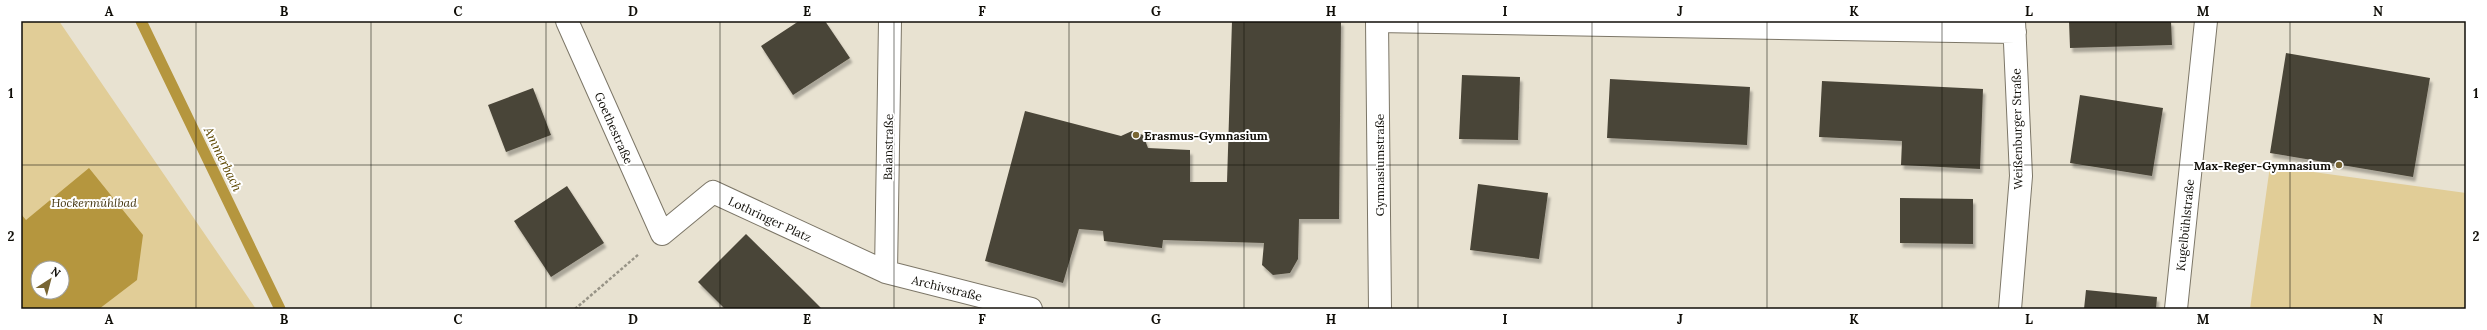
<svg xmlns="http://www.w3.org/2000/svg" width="2487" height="330" font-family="Lora,serif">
<defs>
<filter id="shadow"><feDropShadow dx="2.5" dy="4.5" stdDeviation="1" flood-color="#0004"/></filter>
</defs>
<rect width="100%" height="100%" fill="#e8e2d1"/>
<path fill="#e1cd97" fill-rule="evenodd" d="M21,21H59L256,309H21ZM38,268H62V292H38Z
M2270,166L2466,193V309H2250Z"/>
<path fill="#b5963e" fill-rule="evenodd" d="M89,168L143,235L137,280L99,309H21V214L26,220ZM38,268H62V292H38Z"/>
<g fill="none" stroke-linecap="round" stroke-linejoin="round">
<path stroke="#b5963e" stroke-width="11" d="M141,21L280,309"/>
</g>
<path fill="#4a4538" filter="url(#shadow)" d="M799,21H825L850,58L793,95L761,46Z
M1232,21H1341L1339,219H1299L1298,259L1290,273L1273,275L1262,265L1264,243L1163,240L1162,248L1104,241L1103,231L1079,229L1063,283L985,261L1025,111L1121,136L1132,131L1143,135L1148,148L1190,150V182H1227Z
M2069,21H2171L2172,45L2070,48Z
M2286,53L2430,78L2413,177L2270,153Z
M1462,75L1520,77L1518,140L1459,139Z
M1610,79L1750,87L1747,145L1607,138Z
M1822,81L1983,89L1980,169L1901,165L1902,141L1819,137Z
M533,88L551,135L506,152L488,105Z
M2080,95L2163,108L2152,176L2070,163Z
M1478,184L1548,193L1539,259L1470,250Z
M567,186L604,243L551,277L514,221Z
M1900,198L1973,199V244L1900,243Z
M746,234L800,287L822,309H725L698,282Z
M2086,290L2157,297L2156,309H2084Z"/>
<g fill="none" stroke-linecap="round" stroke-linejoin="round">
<g stroke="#7c7667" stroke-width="24">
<path id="minor" d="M567,21L662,234L713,192L886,272L1031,309
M1377,21L2015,32
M1377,21L1380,309
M886,272L890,21
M2010,309L2021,176L2014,21
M2176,309L2206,21"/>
</g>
<path stroke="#989487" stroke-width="2.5" stroke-dasharray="3 2" stroke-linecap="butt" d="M575,309L639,254"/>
<use href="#minor" stroke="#fff" stroke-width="22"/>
</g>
<path fill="none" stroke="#100e08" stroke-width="1" stroke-opacity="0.55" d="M196,21V309M371,21V309M546,21V309M720,21V309M894,21V309M1069,21V309M1244,21V309M1418,21V309M1592,21V309M1767,21V309M1942,21V309M2116,21V309M2290,21V309M21,165H2466"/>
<g fill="#786533" stroke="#fff" stroke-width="1.5">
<circle cx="1136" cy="135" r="4"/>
<circle cx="2339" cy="165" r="4"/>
</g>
<g text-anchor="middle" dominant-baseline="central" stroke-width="4" stroke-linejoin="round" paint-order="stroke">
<g font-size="12" fill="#100e08" stroke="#fff">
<text transform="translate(614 128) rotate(66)">Goethestraße</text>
<text transform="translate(2017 129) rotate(-91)">Weißenburger Straße</text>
<text transform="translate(888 147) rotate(-89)">Balanstraße</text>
<text transform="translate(1379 165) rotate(-90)">Gymnasiumstraße</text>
<text transform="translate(770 219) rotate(25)">Lothringer Platz</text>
<text transform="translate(2185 225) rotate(-84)">Kugelbühlstraße</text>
<text transform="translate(947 288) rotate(14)">Archivstraße</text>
</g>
<g font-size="12" font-weight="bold" fill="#100e08" stroke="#fff" text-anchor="start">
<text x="1144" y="135">Erasmus-Gymnasium</text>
<text x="2331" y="165" text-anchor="end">Max-Reger-Gymnasium</text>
</g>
<g font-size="12" font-style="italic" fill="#473914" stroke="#fff">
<text x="94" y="202">Hockermühlbad</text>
</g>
<g font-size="13" font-style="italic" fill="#5d4700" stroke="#fff">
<text transform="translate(223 159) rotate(64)">Ammerbach</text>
</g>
</g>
<rect width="2487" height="330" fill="none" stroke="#ffffff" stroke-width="44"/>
<g transform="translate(50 280) rotate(36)"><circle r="19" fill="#ffffff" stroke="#9f9f9c"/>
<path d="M0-3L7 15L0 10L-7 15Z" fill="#786533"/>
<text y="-6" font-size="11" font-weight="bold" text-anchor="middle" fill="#100e08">N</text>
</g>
<rect x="22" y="22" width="2443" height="286" fill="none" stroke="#100e08" stroke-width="1.5"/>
<g font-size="13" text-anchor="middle" font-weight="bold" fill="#100e08">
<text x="109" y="16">A</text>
<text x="284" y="16">B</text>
<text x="458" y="16">C</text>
<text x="633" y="16">D</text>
<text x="807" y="16">E</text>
<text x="982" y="16">F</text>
<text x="1156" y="16">G</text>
<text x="1331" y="16">H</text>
<text x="1505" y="16">I</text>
<text x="1680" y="16">J</text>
<text x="1854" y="16">K</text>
<text x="2029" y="16">L</text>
<text x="2203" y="16">M</text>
<text x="2378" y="16">N</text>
<text x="11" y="98">1</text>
<text x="2476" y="98">1</text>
<text x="11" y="241">2</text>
<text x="2476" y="241">2</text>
<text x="109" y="324">A</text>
<text x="284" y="324">B</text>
<text x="458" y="324">C</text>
<text x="633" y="324">D</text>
<text x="807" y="324">E</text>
<text x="982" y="324">F</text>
<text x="1156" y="324">G</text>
<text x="1331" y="324">H</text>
<text x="1505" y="324">I</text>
<text x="1680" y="324">J</text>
<text x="1854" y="324">K</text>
<text x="2029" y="324">L</text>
<text x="2203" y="324">M</text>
<text x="2378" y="324">N</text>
</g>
</svg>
